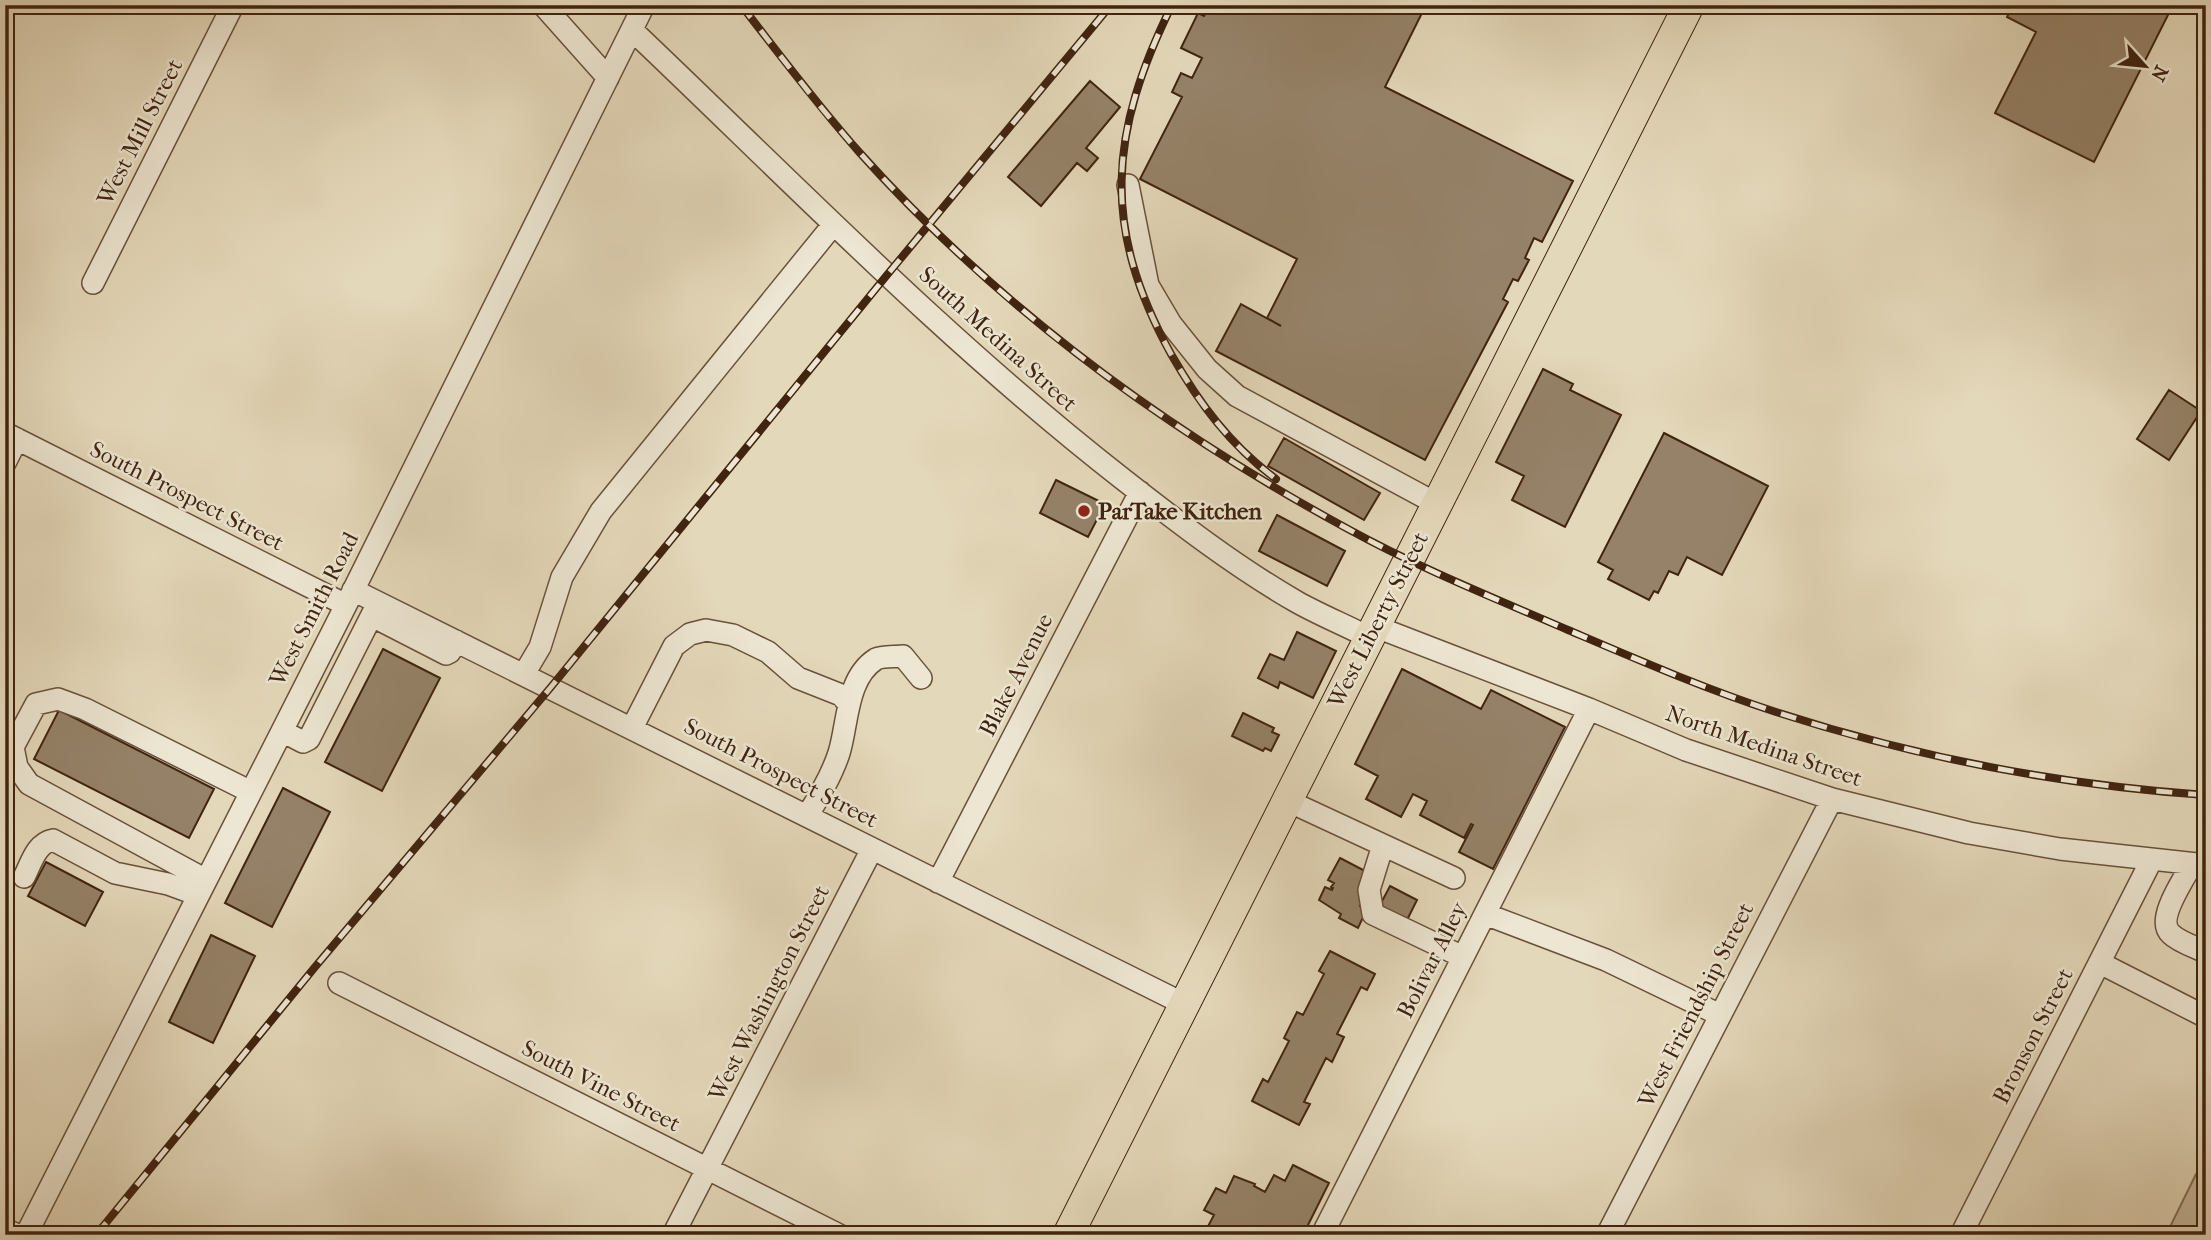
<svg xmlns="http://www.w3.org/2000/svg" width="2211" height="1240" font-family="'IM FELL French Canon',serif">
<rect width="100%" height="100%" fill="#e4d8ba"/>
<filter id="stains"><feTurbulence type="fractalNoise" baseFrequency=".00286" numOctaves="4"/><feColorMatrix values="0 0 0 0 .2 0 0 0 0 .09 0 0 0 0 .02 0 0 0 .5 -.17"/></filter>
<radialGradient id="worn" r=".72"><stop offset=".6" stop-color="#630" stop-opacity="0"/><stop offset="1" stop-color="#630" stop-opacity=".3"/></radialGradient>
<path fill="#c8b99d" stroke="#846e56" stroke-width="2" d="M2196,1174L2206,1179V1235H2166Z"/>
<path fill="#958268" stroke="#402410" stroke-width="2" d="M1210,5H1426L1385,87L1573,181L1542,242L1534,238L1525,258L1529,260L1518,281L1513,279L1503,299L1508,302L1425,460L1216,351L1241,304L1281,326L1267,318L1297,259L1140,179L1182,97L1172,92L1181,73L1192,78L1202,58L1181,48L1198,13L1204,16Z
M2013,5H2173L2094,162L1995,113L2036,32L2007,17Z
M1090,81L1120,107L1086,148L1098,158L1087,171L1077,163L1041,206L1008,177Z
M1543,369L1573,384L1570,390L1621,415L1565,527L1512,500L1524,476L1496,462Z
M2169,390L2201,411L2169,460L2137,439Z
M1664,433L1768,486L1722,575L1687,557L1678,575L1669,571L1658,593L1654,591L1649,600L1608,579L1613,570L1598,562Z
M1284,438L1380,493L1364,520L1268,466Z
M1056,480L1105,504L1088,537L1040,513Z
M1277,515L1345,551L1327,586L1259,551Z
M1297,632L1336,651L1313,698L1280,682L1278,688L1258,678L1270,654L1284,660Z
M383,649L440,678L382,791L325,762Z
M1402,669L1481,709L1491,690L1565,727L1493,869L1459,852L1473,825L1471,824L1464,838L1420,815L1427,801L1413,794L1401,817L1366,799L1378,776L1355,764Z
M59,710L214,789L189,838L34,759Z
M1243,713L1274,728L1272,732L1279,735L1271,751L1265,748L1263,751L1232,736Z
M283,788L330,812L272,927L225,903Z
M1340,858L1367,872L1358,891L1365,895L1360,906L1367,909L1358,928L1339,918L1341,914L1319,900L1325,887L1332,890L1333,888L1331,887L1334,883L1328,880Z
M46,862L103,892L85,926L28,896Z
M1390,886L1417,900L1407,920L1380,905Z
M211,935L255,956L213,1043L169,1022Z
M1330,951L1375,974L1367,990L1361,987L1337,1034L1344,1037L1332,1062L1326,1058L1304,1102L1310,1104L1299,1125L1252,1101L1263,1079L1268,1082L1289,1041L1284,1038L1297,1012L1303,1015L1324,974L1319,971Z
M1293,1165L1329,1183L1303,1235H1211L1205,1232L1214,1215L1204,1210L1216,1188L1226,1193L1234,1176L1255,1184L1254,1186L1265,1192L1274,1175L1285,1181Z"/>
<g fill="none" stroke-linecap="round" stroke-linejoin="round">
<g stroke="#69513a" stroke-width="24">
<path id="minor" d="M543,5L608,78
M632,30C793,183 948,343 1124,480C1179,523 1236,567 1297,602C1320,615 1345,625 1368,637
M1128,185L1148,285L1171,324L1207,369L1237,396L1437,504
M93,283L233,5
M5,433L346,605
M5,463L17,439
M353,590L1184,1004
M372,616L446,654L450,652L456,641
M1374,626L1589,709L1686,750L1832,799L1969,833L2060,849L2206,865
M524,674L540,647L562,577L601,511L833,225
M632,728L674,646L690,634L706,630L733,635L768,652L798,678L841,695L849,704
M282,731L303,742L309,739L378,603
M1286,800L1454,878
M807,816C819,797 832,775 839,753C848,724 846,678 876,659C882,656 895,657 903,656L921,678
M1383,845L1369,890L1373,914L1463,957
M2192,864C2184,879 2155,920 2171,934C2179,942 2195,947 2206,952
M24,877C31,864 36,843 53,840L115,873L168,884L198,895
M206,880L29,784L17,767L13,747L36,704L58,699L85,709L251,792
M938,882L1140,492
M1485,914L1606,960L1720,1015
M2100,963L2206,1017
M339,983L839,1235
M5,1229L17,1235
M26,1235L346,605L644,5
M673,1235L872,849
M1322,1235L1589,709
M1607,1235L1832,799
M1961,1235L2151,861"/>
</g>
<g stroke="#402410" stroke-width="32">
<path id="highway" d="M1068,1235L1689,5"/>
</g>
<use href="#minor" stroke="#ede6d2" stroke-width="21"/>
<use href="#highway" stroke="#e4d8ba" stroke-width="30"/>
<g stroke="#402410" stroke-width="8">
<path id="rail" d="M741,5C780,55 818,106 860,153C999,308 1166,430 1348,529C1419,568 1494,598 1568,630C1636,659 1705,689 1776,712C1915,757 2059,785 2206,795
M1172,5C1109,133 1101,227 1171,354C1199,403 1230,445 1276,479
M96,1235L315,967L551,687L887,275L1111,5"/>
</g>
<use href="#rail" stroke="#ede6d2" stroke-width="5" stroke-dasharray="16" stroke-linecap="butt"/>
</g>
<circle fill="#8f2418" stroke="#ede6d2" stroke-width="2.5" cx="1084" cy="511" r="7"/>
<g text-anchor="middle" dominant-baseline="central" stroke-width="5" stroke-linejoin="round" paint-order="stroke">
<g font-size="23" fill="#402410" stroke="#ede6d2">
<text transform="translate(140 132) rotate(-63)">West Mill Street</text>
<text transform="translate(998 339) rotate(42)">South Medina Street</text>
<text transform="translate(187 496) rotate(27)">South Prospect Street</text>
<text transform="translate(314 609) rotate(-63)">West Smith Road</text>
<text transform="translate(1378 620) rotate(-63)">West Liberty Street</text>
<text transform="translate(1016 675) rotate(-63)">Blake Avenue</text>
<text transform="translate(1764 746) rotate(19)">North Medina Street</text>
<text transform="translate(781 773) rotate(27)">South Prospect Street</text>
<text transform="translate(1432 960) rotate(-63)">Bolivar Alley</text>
<text transform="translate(769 993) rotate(-63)">West Washington Street</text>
<text transform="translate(1696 1005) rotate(-63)">West Friendship Street</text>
<text transform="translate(2033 1036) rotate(-63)">Bronson Street</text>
<text transform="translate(601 1086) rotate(27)">South Vine Street</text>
</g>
<g font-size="23" font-weight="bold" fill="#402410" stroke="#ede6d2" text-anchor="start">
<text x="1098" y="511">ParTake Kitchen</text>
</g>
</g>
<rect width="2211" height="1240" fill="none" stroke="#e4d8ba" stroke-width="28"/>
<rect x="7" y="7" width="2197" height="1226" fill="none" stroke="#402410" stroke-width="3.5"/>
<rect x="14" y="14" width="2183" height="1212" fill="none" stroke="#402410" stroke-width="2"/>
<g transform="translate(2145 66) rotate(117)" stroke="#ede6d2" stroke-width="5" paint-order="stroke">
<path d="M0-5L12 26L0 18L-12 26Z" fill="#402410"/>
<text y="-10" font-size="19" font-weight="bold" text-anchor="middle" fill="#402410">N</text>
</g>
<rect width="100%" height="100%" filter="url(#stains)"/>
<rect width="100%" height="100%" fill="url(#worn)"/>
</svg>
